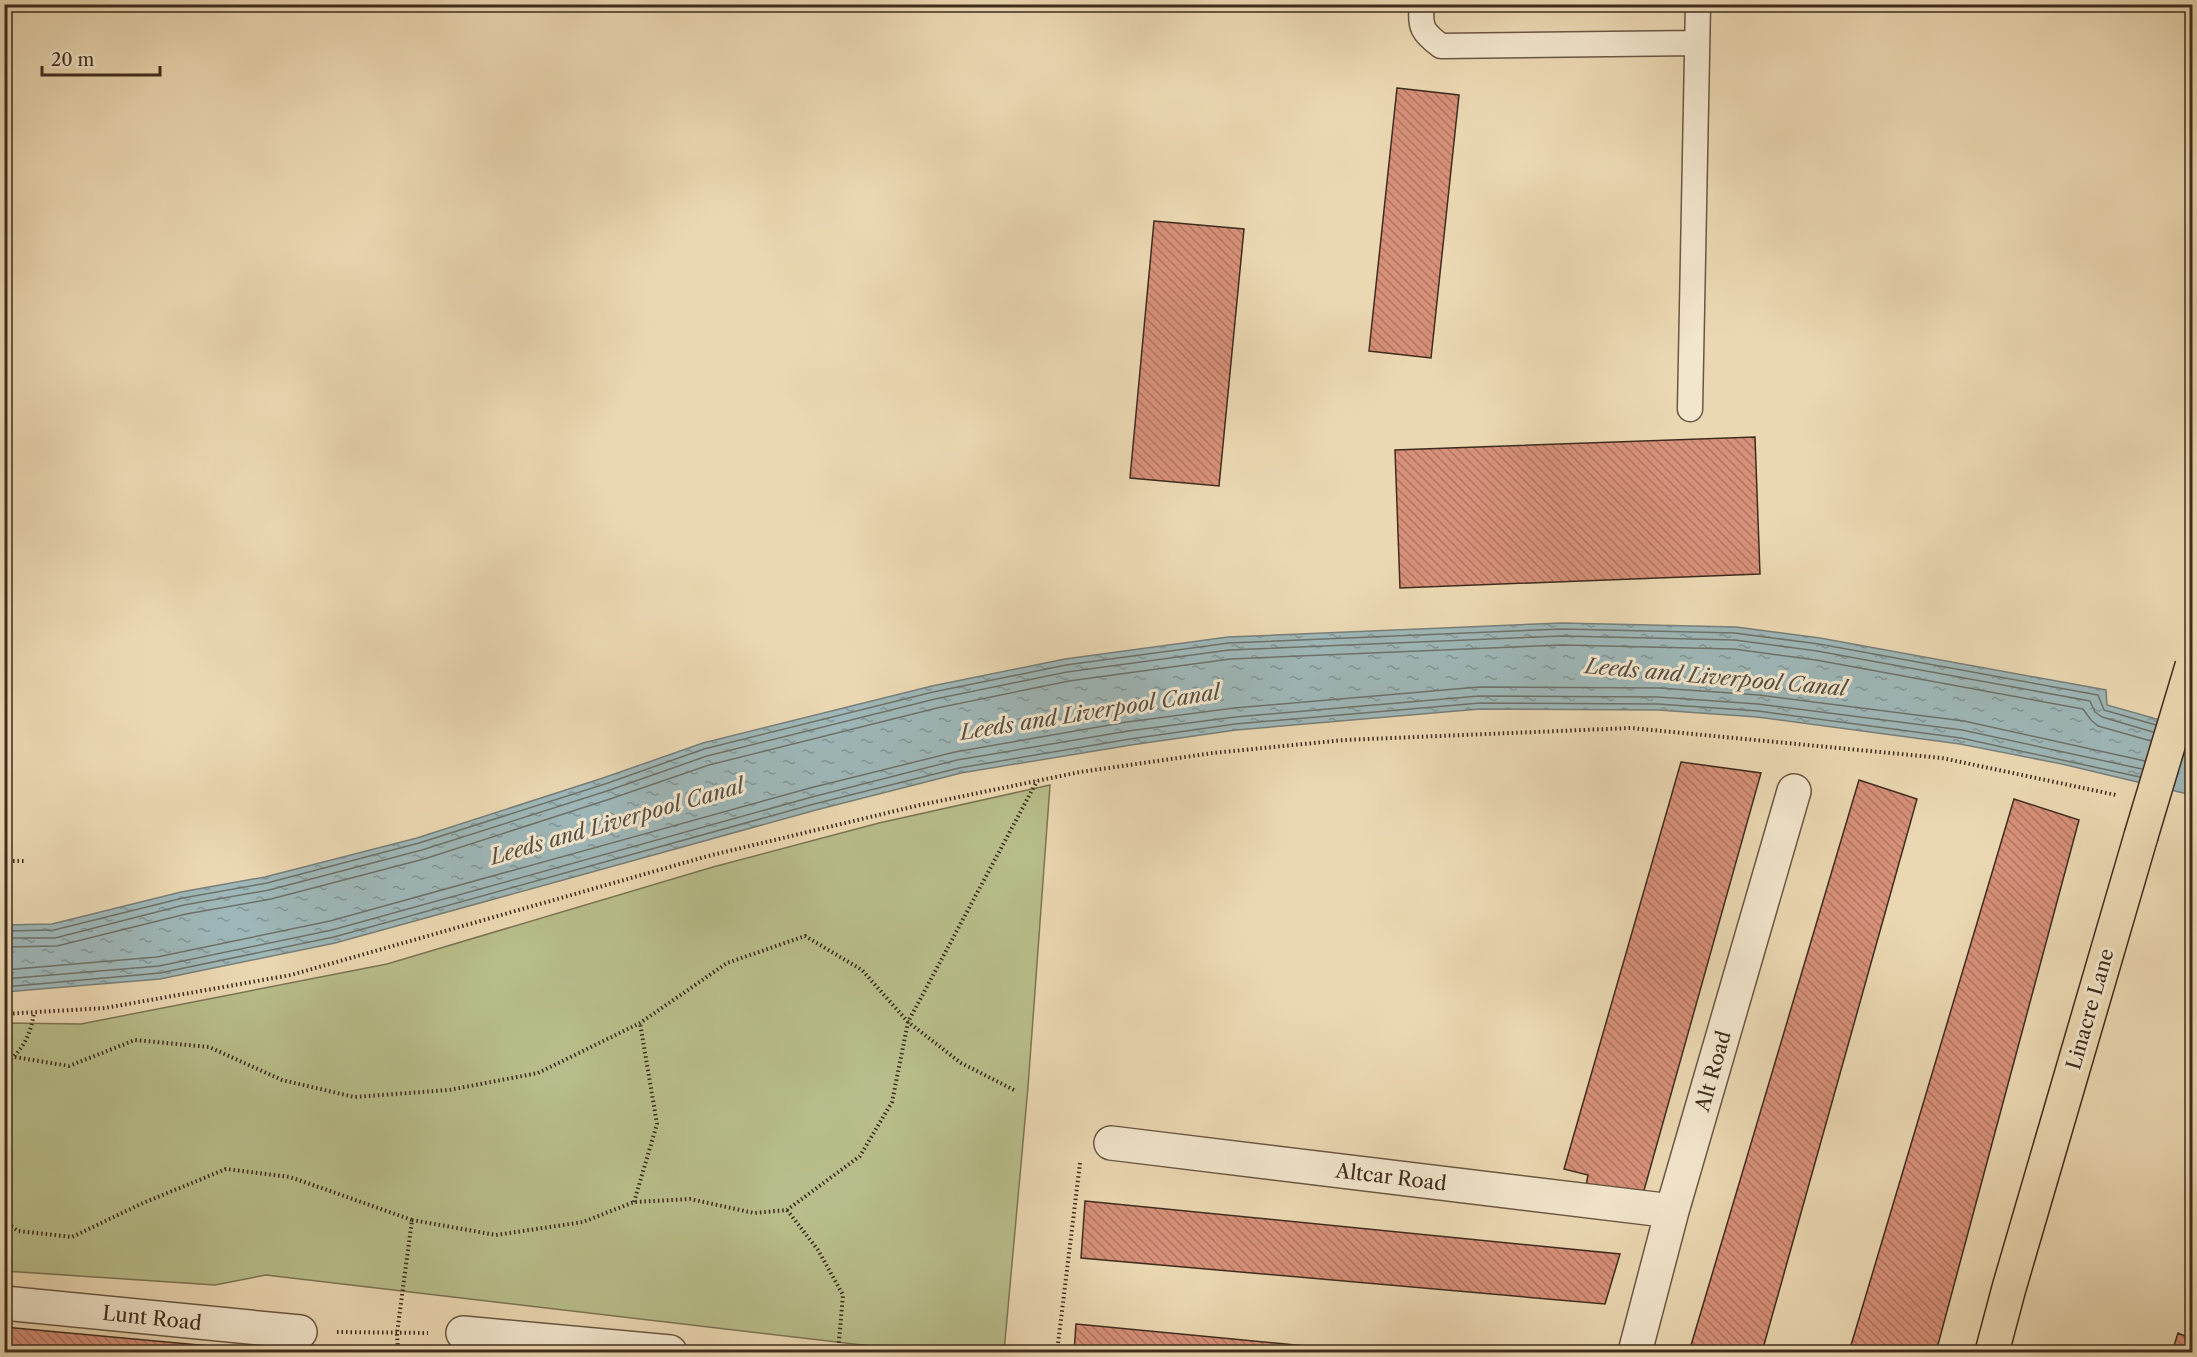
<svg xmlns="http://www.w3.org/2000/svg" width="2197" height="1357" font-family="'Libre Caslon Text',serif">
<defs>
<pattern id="water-ripples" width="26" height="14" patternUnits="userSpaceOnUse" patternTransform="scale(1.5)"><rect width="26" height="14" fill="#9eb7b8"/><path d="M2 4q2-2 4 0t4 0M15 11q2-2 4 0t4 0" fill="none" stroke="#829595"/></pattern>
<pattern id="building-back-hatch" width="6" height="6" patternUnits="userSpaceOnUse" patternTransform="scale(1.5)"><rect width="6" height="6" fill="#d79079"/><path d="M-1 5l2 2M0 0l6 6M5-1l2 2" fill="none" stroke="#b07663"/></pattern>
</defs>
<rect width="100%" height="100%" fill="#ebd8b2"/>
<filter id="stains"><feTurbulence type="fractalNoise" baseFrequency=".00333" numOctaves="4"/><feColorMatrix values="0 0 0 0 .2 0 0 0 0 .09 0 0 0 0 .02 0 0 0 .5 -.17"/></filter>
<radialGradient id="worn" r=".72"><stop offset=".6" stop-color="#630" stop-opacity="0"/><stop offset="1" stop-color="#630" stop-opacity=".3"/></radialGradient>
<path fill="#b8be8b" stroke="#7c7554" stroke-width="1.5" d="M1050,785L1028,1087L1004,1352H922L266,1275L215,1285L5,1271V1023L81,1024L387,964L713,867L879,823Z"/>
<path fill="url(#water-ripples)" stroke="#787f7a" stroke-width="1.5" d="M1562,623L1736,627L1820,638L2106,690L2107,705L2192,729V795L2062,764L1960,744L1757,717L1658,710L1480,709L1236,730L1131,745L961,773L816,810L335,943L160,979L5,992L4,925L52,924L181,892L265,877L417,838L603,778L703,743L932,686L1065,659L1228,637Z"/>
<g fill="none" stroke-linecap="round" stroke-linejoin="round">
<path stroke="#6e726a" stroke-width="1.5" d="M4,931L54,930L183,898L267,883L419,843L605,784L704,749L933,692L1066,665L1229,643L1562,629L1735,633L1819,644L2098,695L2104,710L2156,725
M4,938H55L184,905L269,890L422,850L607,791L707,756L935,699L1067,672L1229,650L1562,636L1735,640L1817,651L2090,701L2095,712L2102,717L2153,732
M4,947L57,946L186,914L271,899L424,859L610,799L709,765L937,708L1069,681L1230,659L1562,645L1734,649L1816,660L2083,709L2091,720L2098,726L2151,741
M4,970L157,957L330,921L810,788L955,752L1127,722L1234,708L1479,687L1659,688L1759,695L1964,721L2145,761
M4,979L159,966L332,930L812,797L957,760L1128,731L1235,717L1479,696L1658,697L1758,704L1962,730L2142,769
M4,987L160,973L334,937L814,804L959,768L1130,739L1235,724L1480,703L1658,704L1758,711L1961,738L2140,777"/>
</g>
<path fill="url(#building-back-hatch)" stroke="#3f2c1d" stroke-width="1.5" d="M1397,88L1459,95L1431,358L1369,351Z
M1154,221L1244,229L1219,486L1130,478Z
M1755,437L1760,574L1400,588L1395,450Z
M1681,762L1761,773L1643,1194L1586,1186L1588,1175L1564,1169Z
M1859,780L1917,799L1762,1352H1689Z
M2014,799L2079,820L1936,1352H1849Z
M1085,1201L1620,1254L1605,1304L1081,1258Z
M1076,1324L1368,1352H1074Z
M4,1327L276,1352H4Z
M2178,1333L2192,1339V1352H2172Z"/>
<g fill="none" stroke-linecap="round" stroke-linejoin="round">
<g stroke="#6a5742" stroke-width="27">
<path id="service" d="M1422,4C1419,27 1423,33 1441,46L1697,43
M1690,409L1698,4"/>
</g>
<g stroke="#6a5742" stroke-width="36">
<path id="minor" d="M1111,1143L1672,1211
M4,1303L300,1332
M463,1333L670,1352
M1635,1352L1672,1211L1794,791"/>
</g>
<g stroke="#3f2c1d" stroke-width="36">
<path id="primary" d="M1992,1352L2009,1288L2141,836"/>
</g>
<path stroke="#3f2c1d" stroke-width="4" stroke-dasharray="1.5 3" stroke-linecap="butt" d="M4,861H24
M4,1014L105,1008L291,975L708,856L920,805L1080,772L1213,753L1344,740L1631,728L1942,758L2116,795
M15,1057L69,1066L135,1040L209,1047L282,1080L354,1097L449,1090L538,1073L640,1023L727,963L805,936L862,970L908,1022L961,1063L1014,1090
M4,1065C23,1051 31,1034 34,1012
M634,1202L657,1124L640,1023
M787,1210L818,1250L843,1295L838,1352
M412,1220L496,1235L583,1222L634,1202L690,1199L754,1213L787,1210L860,1156L892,1102L908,1022L1037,781
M4,1221L18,1231L72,1237L143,1203L226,1169L290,1177L412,1220L397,1333L398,1352
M337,1332L428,1333
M1057,1352L1080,1163"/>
<use href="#service" stroke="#f2e6cd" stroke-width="24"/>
<use href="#minor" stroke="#f2e6cd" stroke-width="33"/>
<use href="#primary" stroke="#ebd8b2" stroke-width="33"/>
<g stroke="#3f2c1d" stroke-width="36" stroke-linecap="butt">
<path id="primary-bridge" d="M2141,836L2192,666"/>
</g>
<use href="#primary-bridge" stroke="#ebd8b2" stroke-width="33"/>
</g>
<g text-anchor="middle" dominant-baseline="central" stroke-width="6" stroke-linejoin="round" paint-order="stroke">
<g font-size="20" fill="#3f2c1d" stroke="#f2e6cd">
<text transform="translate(2090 1009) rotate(-74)">Linacre Lane</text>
<text transform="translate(1713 1071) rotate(-74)">Alt Road</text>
<text transform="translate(1391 1177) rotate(7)">Altcar Road</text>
<text transform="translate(152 1318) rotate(6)">Lunt Road</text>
</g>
<g font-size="21" font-style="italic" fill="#574f44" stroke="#f2e6cd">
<text transform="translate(1716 677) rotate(5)">Leeds and Liverpool Canal</text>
<text transform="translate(1090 712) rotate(-9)">Leeds and Liverpool Canal</text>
<text transform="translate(617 821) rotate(-16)">Leeds and Liverpool Canal</text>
</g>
</g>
<rect width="2197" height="1357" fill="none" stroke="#ebd8b2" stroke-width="24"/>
<rect x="6" y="6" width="2185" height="1345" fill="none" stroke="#3f2c1d" stroke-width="3"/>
<rect x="12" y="12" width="2173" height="1333" fill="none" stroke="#3f2c1d" stroke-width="1.5"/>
<path d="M42 66v9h118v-9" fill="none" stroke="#3f2c1d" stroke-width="3"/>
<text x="51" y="66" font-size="18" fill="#3f2c1d" stroke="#f2e6cd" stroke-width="4.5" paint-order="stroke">20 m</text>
<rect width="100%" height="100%" filter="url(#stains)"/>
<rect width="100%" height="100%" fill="url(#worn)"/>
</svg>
